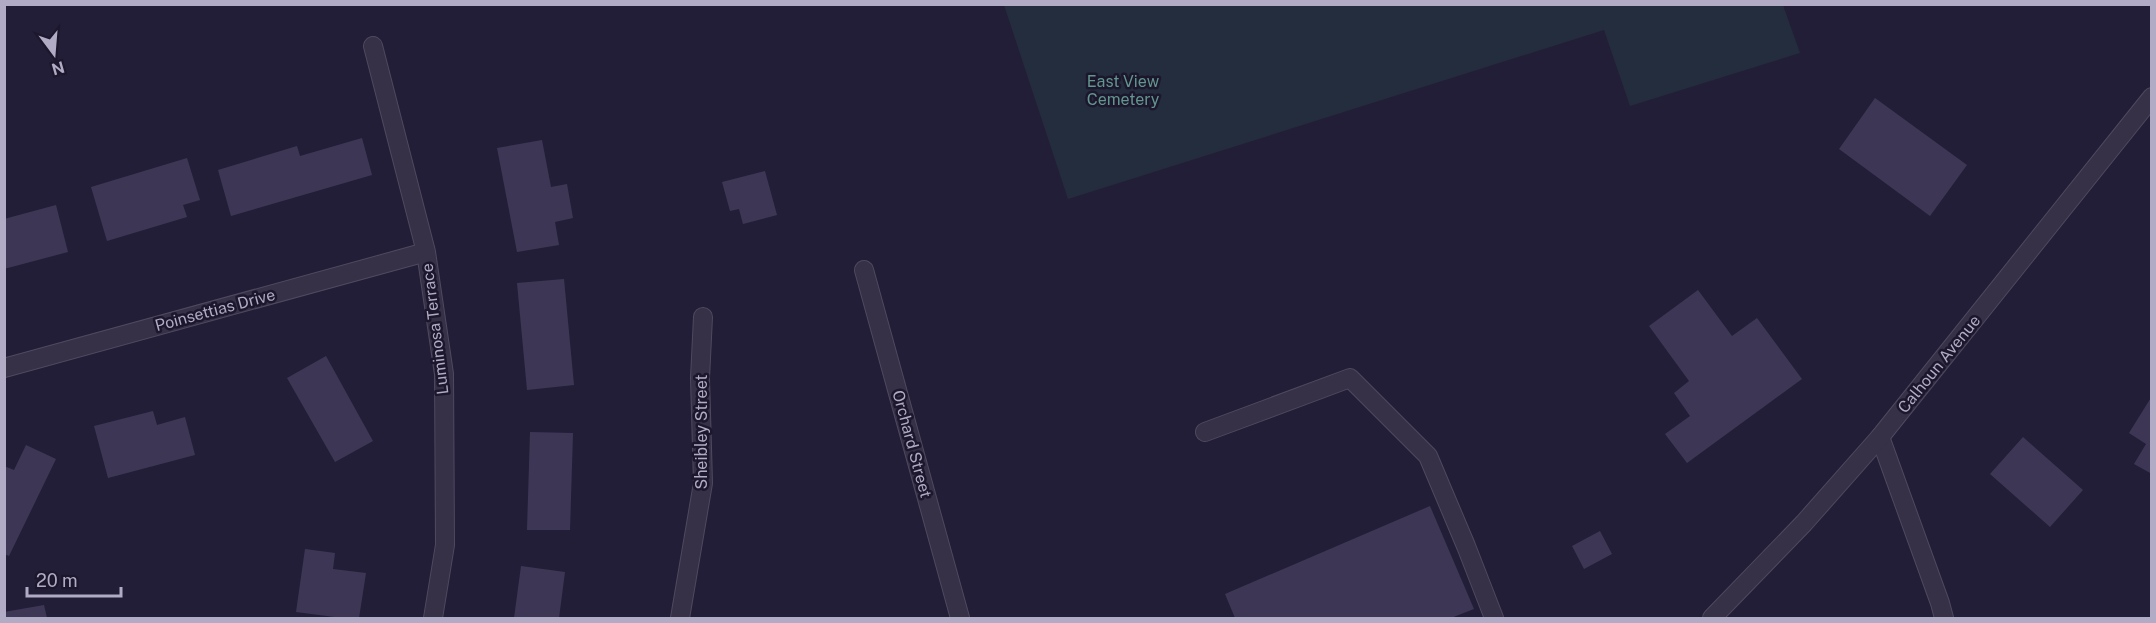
<svg xmlns="http://www.w3.org/2000/svg" width="2156" height="623" font-family="'Public Sans',sans-serif">
<rect width="100%" height="100%" fill="#231e37"/>
<path fill="#242d3d" d="M1004,5H1783L1800,53L1630,106L1604,30L1068,199Z"/>
<path fill="#3d3755" d="M1875,98L1967,165L1930,216L1839,149Z
M362,138L372,175L231,216L218,170L297,146L300,156Z
M542,140L551,187L567,184L573,218L555,222L559,245L517,252L497,148Z
M187,158L200,200L183,205L187,217L107,241L91,187Z
M765,171L777,215L743,224L739,209L730,211L722,182Z
M56,205L68,252L4,269V219Z
M564,279L574,385L527,390L517,283Z
M1698,290L1732,336L1757,318L1802,379L1687,463L1665,434L1690,416L1674,393L1689,381L1649,326Z
M326,356L373,441L335,462L287,378Z
M2152,396V474L2134,464L2146,444L2129,433Z
M153,411L157,425L185,417L195,455L108,478L94,426Z
M530,432L573,433L570,530H527Z
M2023,437L2083,490L2050,527L1990,474Z
M26,445L56,459L9,556L4,554V466L14,470Z
M1430,506L1474,609L1451,618H1235L1225,594Z
M1600,531L1612,554L1584,569L1572,546Z
M305,549L335,553L333,569L366,573L359,618H342L296,612Z
M521,566L565,572L559,618H514Z
M44,605L47,618H4V612Z"/>
<g fill="none" stroke-linecap="round" stroke-linejoin="round">
<g stroke="#4f4960" stroke-width="20">
<path id="service" d="M1205,432L1350,378L1428,456L1466,546L1494,618"/>
</g>
<g stroke="#4f4960" stroke-width="20">
<path id="minor" d="M373,46L426,252L444,374L445,545L433,618
M864,270L960,618
M4,368L426,252
M1880,437L1940,603L1944,618
M680,618L703,483L700,378L703,317"/>
</g>
<g stroke="#4f4960" stroke-width="20">
<path id="tertiary" d="M1712,618L1804,523L1880,437L2152,97"/>
</g>
<use href="#service" stroke="#363147" stroke-width="18"/>
<use href="#minor" stroke="#363147" stroke-width="18"/>
<use href="#tertiary" stroke="#363147" stroke-width="18"/>
</g>
<g text-anchor="middle" dominant-baseline="central" stroke-width="5" stroke-linejoin="round" paint-order="stroke">
<g font-size="16" fill="#62968f" stroke="#1c172c">
<text x="1123" y="81">East View<tspan x="1123" dy="18">Cemetery</tspan></text>
</g>
<g font-size="16" fill="#b2abc5" stroke="#1c172c">
<text transform="translate(215 310) rotate(-15)">Poinsettias Drive</text>
<text transform="translate(435 329) rotate(-97)">Luminosa Terrace</text>
<text transform="translate(1939 364) rotate(-51)">Calhoun Avenue</text>
<text transform="translate(701 432) rotate(-90)">Sheibley Street</text>
<text transform="translate(912 444) rotate(75)">Orchard Street</text>
</g>
</g>
<rect width="2156" height="623" fill="none" stroke="#b2abc5" stroke-width="12"/>
<g transform="translate(54 54) rotate(164)" stroke="#1c172c" stroke-width="4.5" paint-order="stroke">
<path d="M0-4.5L10 22L0 15L-10 22Z" fill="#b2abc5"/>
<text y="-9" font-size="16" font-weight="bold" text-anchor="middle" fill="#b2abc5">N</text>
</g>
<path d="M27 587v9h94v-9" fill="none" stroke="#b2abc5" stroke-width="3"/>
<text x="36" y="587" font-size="18" fill="#b2abc5" stroke="#1c172c" stroke-width="4.5" paint-order="stroke">20 m</text>
</svg>
